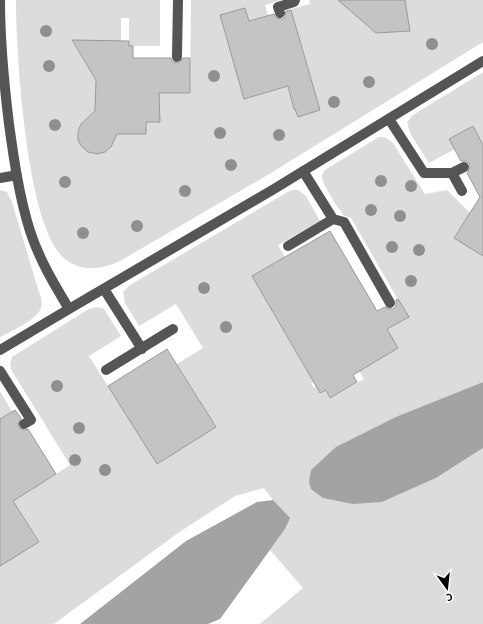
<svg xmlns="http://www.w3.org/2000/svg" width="483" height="624" font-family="'Alegreya Sans',sans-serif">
<rect width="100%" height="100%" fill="#fff"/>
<path fill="#dcdcdc" d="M16,0H160V46H129V18H121V41H72L101,88L95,116C60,125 85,167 107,150C113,146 115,140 115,134L146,122H159V93H190L191,0H281L265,5L274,37L255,43L245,8L220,16L244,99L269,91L284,70L293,102H292L294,109H295L298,117L320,110L291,9L310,4L309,0H344L347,7L376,33L409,31L405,0H483V42L266,176L120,261C102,269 83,273 65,259C26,229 16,51 16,0Z
M483,72V145L473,126L449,139L455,149L429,163L410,133L407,122L413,115Z
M379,137H385L393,143L425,194L447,190L470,213L454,237L477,252L483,243V382L398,416L382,502L436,478L483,448V624H260L303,588L270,550L285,529L273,500L264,488L235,496L178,533L54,624H0V566L39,542L13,501L70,465L12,371L10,365L12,357L87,310C93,307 98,306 104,309L121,336L89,356L157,464L216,427L177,364L203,348L176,304L139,326L125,303L123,292L130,285L286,193L292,190H298L306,196L320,221L278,245L285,257L252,276L313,382L311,383L314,388L316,387L320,393L326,390L330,398L364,379L359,371L398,348L387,329L408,317L351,218L343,215C338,207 321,184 322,175C323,172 325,170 328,168Z
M0,190L7,192L12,202L39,292C41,297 43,303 41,308C38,319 10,332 0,337Z
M0,391L12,412L0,419Z"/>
<path fill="#a3a3a3" d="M483,382V448L436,478L382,502L353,504L323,498L311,489L309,482L311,470L336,447L398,416Z
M273,500L290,518L285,529L220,619L208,624H80L186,541L257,502Z"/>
<path fill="#c4c4c4" stroke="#999" d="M338,0H405L410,31L376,33Z
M245,8L249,21L274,14L276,18L282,19L285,17L286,11L291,10L320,110L298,117L295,109H294L288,86L244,99L220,15Z
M72,40L129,41V46H133V58H171L173,62L177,63L180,62L183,58H190V93H159L160,122H146V134H117L111,147L105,152L97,154L88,152L82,147L78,140V131L81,124L95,111L96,80Z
M473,126L483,145V256L454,238L480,197L467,173L470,168V164L465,161H461L449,139Z
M330,231L377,311L385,307L390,309H393L396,306V300L398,299L409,317L387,329L398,348L353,375L357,382L330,398L326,390L320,393L252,276Z
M167,349L216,427L157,464L108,386Z
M15,410L21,418L18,424L19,428L24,430L28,429L56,474L13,501L39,542L0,566V419Z"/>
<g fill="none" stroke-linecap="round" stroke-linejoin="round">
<path stroke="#555" stroke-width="10" d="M280,13L278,7L294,2L295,0
M177,57L178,0
M389,119L424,173H452L462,191
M303,171L333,219L344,222L390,303
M452,173L464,167
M0,178L17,175
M288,246L333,219
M104,289L142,349
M69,309L274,189L483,61
M0,350L69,309C54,284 39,259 30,231C19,196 14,160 9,124C4,83 0,41 0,0
M106,370L173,329
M0,371L31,420L24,424"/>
</g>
<g fill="#8f8f8f">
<circle cx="46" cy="31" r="6"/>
<circle cx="432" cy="44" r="6"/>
<circle cx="49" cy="66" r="6"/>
<circle cx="214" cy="76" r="6"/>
<circle cx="369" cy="82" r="6"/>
<circle cx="334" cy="102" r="6"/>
<circle cx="55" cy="125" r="6"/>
<circle cx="220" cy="133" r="6"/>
<circle cx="279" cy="135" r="6"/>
<circle cx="231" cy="165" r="6"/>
<circle cx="381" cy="181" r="6"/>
<circle cx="65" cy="182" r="6"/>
<circle cx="411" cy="186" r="6"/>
<circle cx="185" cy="191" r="6"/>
<circle cx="371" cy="210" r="6"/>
<circle cx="400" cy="216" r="6"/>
<circle cx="137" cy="226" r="6"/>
<circle cx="83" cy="233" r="6"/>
<circle cx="392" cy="247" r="6"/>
<circle cx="419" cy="250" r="6"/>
<circle cx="411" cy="281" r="6"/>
<circle cx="204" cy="288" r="6"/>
<circle cx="226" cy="327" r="6"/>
<circle cx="57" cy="386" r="6"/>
<circle cx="79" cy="428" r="6"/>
<circle cx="75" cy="460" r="6"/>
<circle cx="105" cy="470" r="6"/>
</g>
<g transform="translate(447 588) rotate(165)" stroke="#ffffff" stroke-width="3" paint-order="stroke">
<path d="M0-3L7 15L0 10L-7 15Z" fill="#000000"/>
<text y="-6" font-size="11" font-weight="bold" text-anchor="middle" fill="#000000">С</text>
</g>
</svg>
